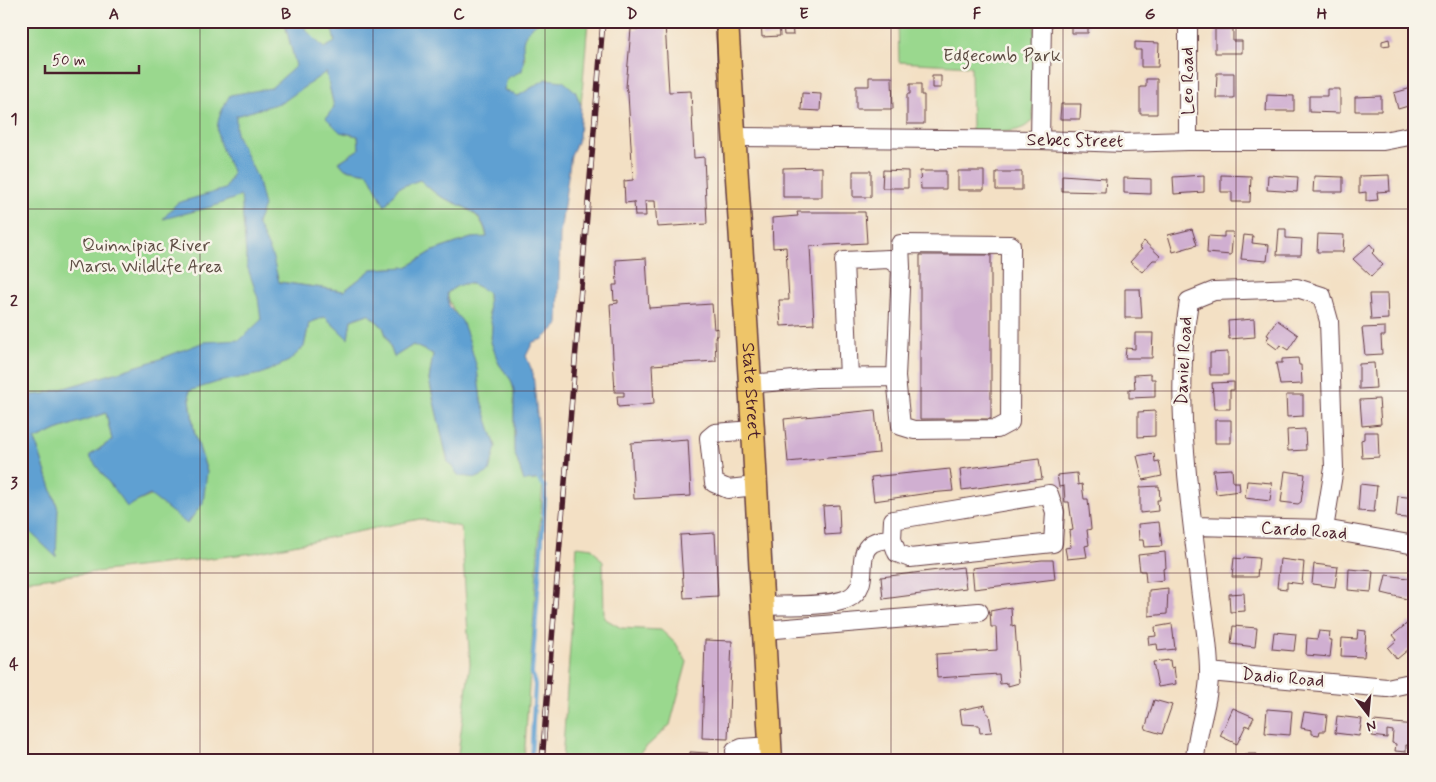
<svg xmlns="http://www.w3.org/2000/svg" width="1436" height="782" font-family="Mynerve,sans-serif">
<rect width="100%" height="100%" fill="#f7f3e8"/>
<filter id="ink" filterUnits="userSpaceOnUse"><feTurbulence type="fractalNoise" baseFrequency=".02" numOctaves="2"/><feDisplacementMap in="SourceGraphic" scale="10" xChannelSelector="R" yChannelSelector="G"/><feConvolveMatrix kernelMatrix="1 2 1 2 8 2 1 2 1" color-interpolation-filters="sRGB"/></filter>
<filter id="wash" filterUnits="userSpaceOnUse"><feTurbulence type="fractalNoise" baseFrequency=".0096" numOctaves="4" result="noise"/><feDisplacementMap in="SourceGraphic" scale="20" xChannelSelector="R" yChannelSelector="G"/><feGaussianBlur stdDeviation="1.12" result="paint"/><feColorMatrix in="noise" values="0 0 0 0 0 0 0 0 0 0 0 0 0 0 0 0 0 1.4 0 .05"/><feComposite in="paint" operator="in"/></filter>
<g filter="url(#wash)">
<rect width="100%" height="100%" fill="#f3e0c4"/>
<path fill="#9ad88e" stroke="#727c5c" d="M21,21H487L329,85L340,132L358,136L359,149L339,162L345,169L368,173L385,206L398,188L420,179C426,185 432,191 438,195C461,207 482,209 487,238H471L433,251L407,267L372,269L344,291L280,282L295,345L21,424Z
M539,21H588L581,105L575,91L546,79L518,96L504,90L507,78L525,58C519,37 523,34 539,21Z
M898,21H1035L1033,118C1024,137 990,131 972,131L971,66L899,62Z
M459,284H474L488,293L489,314L492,326L491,342L499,364L511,380L514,390V451L524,481L543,479L524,761H457L470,664L461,527L420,519L254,553L21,581V499L24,526L58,509L35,440L56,430L106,412L112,440L89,456L127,506L207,472L194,431L189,391L304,347L309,323L325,317L348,338L351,320L368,314L383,327L394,357L413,345L433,354L429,380L448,462L496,447C491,431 484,415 481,399C477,378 475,358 468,338C463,320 450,310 447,293Z
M577,546L592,548L603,562L604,618L621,628L661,630L677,645L687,662L670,725L631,761H562Z"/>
<path fill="#5fa0d2" stroke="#54607e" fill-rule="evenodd" d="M284,21H306L305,29L324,48L335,42L330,21H539C513,42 528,44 522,71L507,78L504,90L518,96L546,79L563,81L575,91L581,105L579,138L571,155L560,234L558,325L543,339L533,342L526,356L533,373L543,479L524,481L514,451V390L511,380L499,364L491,342L492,326L489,314L488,293C471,281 464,280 447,293L449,306L462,321L468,337L477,368L481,400L496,447L489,472L477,478L459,476L448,462L429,380L433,354L413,345L394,357L383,327L368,314L351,320L348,339L325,317L309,323L304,347L289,361L261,374L218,382L189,391L194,431L207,472L203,503L187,524L150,495L127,507L89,456L112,440L106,413L56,430L35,440L58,509L56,557L24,526L21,499V396L43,394L85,382L157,360L204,342L240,340L261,320L258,298L247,266L241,196L211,207L163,219L177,203L225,189L233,173C217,138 209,130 230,95L271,88L296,66ZM326,72L334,107L326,118L340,132L358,136L359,149L339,162L345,169L368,173L385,206L398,188L420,180C426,185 432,191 438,195C460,207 483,209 487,237L471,238L433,251L407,267L372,269L344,291L279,282L272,255L257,223L264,206L257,177L236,134V116L283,102Z"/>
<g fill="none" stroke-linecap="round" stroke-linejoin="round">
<path stroke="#5fa0d2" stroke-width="4" d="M531,761L535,685L532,673L545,497V487L535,475"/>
</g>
<g id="blocks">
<path fill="#d0afd1" d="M761,21H779L780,36L762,37Z
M1071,21H1095V24H1088V33H1071Z
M665,23L669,92L691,91L694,158L704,157L707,224L657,227L655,201H645L646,216H635L634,202L625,203L624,181L633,180L628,94L626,87L631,29H638L637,25Z
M792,23L793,35H784L783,24Z
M1215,29H1233V41H1242V53H1215Z
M1389,39L1390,45L1382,46V41Z
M1135,42L1159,43L1158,67H1141V50H1135Z
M1217,73H1234V98H1216Z
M932,76H941V88H932Z
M869,77H892L893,109H856V86H869Z
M1146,79H1157V114H1140V87H1146Z
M910,84H921V95H924V124H907V94H910Z
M1415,87V104L1398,109L1394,93Z
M1327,89H1340V113L1309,112V96H1327Z
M802,93L821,94L820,111L801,110Z
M1267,95L1294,96V111H1266Z
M1381,96V111H1355V97Z
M1061,104H1081L1080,119H1060Z
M822,167V197H783V168Z
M883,170L908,171V188H882Z
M853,171H871V197H853Z
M920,171H946V189H921Z
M958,171H984V190H958Z
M996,172H1022V190H996Z
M1062,175L1106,178L1105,192L1062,191Z
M1204,175V192L1174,194L1173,177Z
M1221,175L1251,176L1250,202H1232V192H1221Z
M1268,175L1298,177L1297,192L1267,190Z
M1389,175L1390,191L1377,192L1378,200L1366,201V192L1359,193V176Z
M1314,176L1343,177V192H1313Z
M1124,178L1151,179V194L1124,193Z
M797,212H865L867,243L810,246L814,324L781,326L779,300H789L786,247L773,248L772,218L798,216Z
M1192,229L1197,245L1173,252L1168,235Z
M1279,229H1286V238L1302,239L1301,255H1277Z
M1224,232H1233L1231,255L1207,253L1208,236L1224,237Z
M1318,234L1344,235L1343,252H1317Z
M1244,235L1253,236L1252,243L1269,245L1267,261L1241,259Z
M1144,241L1160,256L1157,260H1153L1142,272L1130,262L1142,249L1139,247Z
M1370,244L1375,250L1372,253L1383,265L1371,276L1353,259Z
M920,255H991V419H920Z
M646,258L649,308L712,304L714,329L718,328V336H715L716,361L652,365L654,404L618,407L617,396H624V392H615L610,304L618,303V300L614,301L613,285H617L616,260Z
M1125,289H1140L1142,318H1125Z
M1369,294H1387L1388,319L1371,320Z
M1254,319L1255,337L1229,339L1228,321Z
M1277,320L1298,335L1288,350L1280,345L1277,349L1266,341L1269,336L1267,335Z
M1385,327V336H1381L1382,354L1365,355L1362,328Z
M1135,333H1153L1152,358H1125L1126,348L1135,349Z
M1228,352V375H1210V353Z
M1298,358L1299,365H1301L1302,384L1280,385L1276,363H1282V359Z
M1374,363L1376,388L1359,389V364Z
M1151,374V379H1155V397L1129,398V389H1135L1134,375Z
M1234,382V390H1230V409H1214L1212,383Z
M1286,395H1303V416L1287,417Z
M1379,399L1381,424L1362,426L1360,400Z
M875,410L879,453L788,462L784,419Z
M1155,411V436L1138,437V412Z
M1215,420H1231V443H1215Z
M1305,429L1306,450L1288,451L1287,430Z
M1364,432H1378L1379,457L1362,458L1361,440L1364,439Z
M688,439L691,496L634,499L631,443Z
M1154,453L1155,462L1159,461L1162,476L1143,480L1137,456Z
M1039,459L1042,479L962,490L960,469Z
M950,469L953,491L929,493L874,501L871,477Z
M1232,469L1233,482H1239L1240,491L1216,494L1213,470Z
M1285,471L1305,474L1301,502L1298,504L1281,502Z
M1077,473L1078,485L1082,484L1084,499H1088L1091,529L1087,530L1089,545L1085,546L1087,557L1067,559L1065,548L1071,547L1069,531L1073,530L1069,502H1065L1064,486L1059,487L1057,475Z
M1247,481L1272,483L1270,501L1245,498Z
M1360,484L1377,486L1374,512L1358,511Z
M1159,486L1160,500H1157L1158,511L1140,513V487Z
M1398,496L1415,498V519L1396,517Z
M839,505L840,534L825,535L823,506Z
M1159,522L1162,546L1144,547L1143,540H1139L1138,524Z
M715,533L718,596L684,598L680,535Z
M1165,552L1166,568L1163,569L1164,580L1146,582L1145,571H1140L1138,555Z
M1244,557L1259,558L1257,577H1232L1234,558L1244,559Z
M1280,559L1304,562L1302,584L1287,582V589L1277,588Z
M1042,560H1053L1055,579L974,589L972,568Z
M1314,564L1338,567L1335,587L1312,584Z
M963,567L966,588L883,599L881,577Z
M1349,569L1373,571L1371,592L1348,590Z
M1386,575L1415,579V601L1382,593Z
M1168,588L1167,614L1149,616V590Z
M1244,593L1245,611L1230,612L1229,594Z
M1011,607L1012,626L1015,625L1019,683L1008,686V683L1000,684L999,674L937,678L936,654L997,650L996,627H991L990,611Z
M1409,622L1415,629V644L1397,659L1388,648L1397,640L1393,635Z
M1172,624L1175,649L1158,651L1157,644L1149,645L1148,637L1156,636L1155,627Z
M1233,626L1257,628L1255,647L1231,644Z
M1358,630L1366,631L1364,657L1341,656L1342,638L1357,639Z
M1319,631L1330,632L1329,640H1332L1330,657L1306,655L1307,638L1317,639Z
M1274,632L1296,634L1294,651L1272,649Z
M705,640L732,641L728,739L702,738Z
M1170,660L1171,668L1174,667L1176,684L1158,687L1153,662Z
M1154,700L1172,705L1162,734L1145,729Z
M985,705L987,714H989L992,732L980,733L979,725L962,724L960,710Z
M1233,708L1254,717L1249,727L1246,725L1237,744L1220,736Z
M1267,709L1292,711L1290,735L1265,733Z
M1304,712L1327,715L1325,731H1320L1319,735L1312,734V730L1301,728Z
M1337,716L1362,719L1359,736L1335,733Z
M1374,721L1415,725V746L1406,745V752L1395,751L1396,744L1392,743L1393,731L1387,730V738L1372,736Z
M690,752L708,753L707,761H690Z
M1244,754H1257V761H1244Z
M1148,758H1163V761H1148Z"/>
</g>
</g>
<g filter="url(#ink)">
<use href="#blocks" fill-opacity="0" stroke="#633c42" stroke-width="1"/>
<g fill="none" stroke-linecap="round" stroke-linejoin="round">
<g stroke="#633c42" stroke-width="20">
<path id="minor" d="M1188,21V141
M735,137L1040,140L1123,143L1188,141H1383L1415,135
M1040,140L1042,21
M849,377L844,261L889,259L901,267L896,377
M750,384L815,378L896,377L901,426L914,430L997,429L1010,422L1011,245L900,244L901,267
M753,430L715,433L709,438L714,483L728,489L756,486
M1193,526L1324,529L1415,545
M762,606C784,605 829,607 847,599C880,583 841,540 892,539L893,520L1049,494L1055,512L1053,543L910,558L897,553L892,539
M764,630L979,612
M1209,672L1387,688L1415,682
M735,751L742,748L770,746
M1195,761C1196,730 1210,701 1209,671C1209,644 1203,615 1200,588C1189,492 1173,397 1189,301L1214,291L1297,288L1322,296L1329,321L1334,468L1324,529"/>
</g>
<g stroke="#633c42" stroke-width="25">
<g id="major">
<path id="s1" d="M727,21L753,430L771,761"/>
</g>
</g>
<use href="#minor" stroke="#fff" stroke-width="18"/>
<use href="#major" stroke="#eec569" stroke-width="22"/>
<g stroke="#4a1f2b" stroke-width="5.5">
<path id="rail" d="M542,761L603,21"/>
</g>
<use href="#rail" stroke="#f7f3e8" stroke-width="4" stroke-dasharray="11" stroke-linecap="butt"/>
</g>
</g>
<path fill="none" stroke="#4a1f2b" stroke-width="1" stroke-opacity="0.55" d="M200,21V761M373,21V761M545,21V761M718,21V761M891,21V761M1063,21V761M1236,21V761M21,209H1415M21,391H1415M21,573H1415"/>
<g text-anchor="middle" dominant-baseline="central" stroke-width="5" stroke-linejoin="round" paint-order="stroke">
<g font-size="18" fill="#5e4d44" stroke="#f7f3e8">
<text x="1002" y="56">Edgecomb Park</text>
<text x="146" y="246">Quinnipiac River<tspan x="146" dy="21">Marsh Wildlife Area</tspan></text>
</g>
<g font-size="18" fill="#4a1f2b" stroke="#f7f3e8">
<text transform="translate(1188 81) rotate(-90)">Leo Road</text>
<text transform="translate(1075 141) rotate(1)">Sebec Street</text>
<text transform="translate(1184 361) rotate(-87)">Daniel Road</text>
<text stroke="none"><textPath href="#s1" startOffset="371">State Street</textPath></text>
<text transform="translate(1304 531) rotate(4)">Cardo Road</text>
<text transform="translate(1283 678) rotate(5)">Dadio Road</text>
</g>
</g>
<rect width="1436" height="782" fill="none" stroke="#f7f3e8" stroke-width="55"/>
<g transform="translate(1368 714) rotate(164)" stroke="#f7f3e8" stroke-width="4" paint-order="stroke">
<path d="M0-4L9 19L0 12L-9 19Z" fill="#4a1f2b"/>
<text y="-8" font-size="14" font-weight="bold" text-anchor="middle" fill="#4a1f2b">N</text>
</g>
<path d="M45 65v8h94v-8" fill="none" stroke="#4a1f2b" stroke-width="2.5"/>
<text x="52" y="65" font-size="15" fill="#4a1f2b" stroke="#f7f3e8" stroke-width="4" paint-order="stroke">50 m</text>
<rect x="28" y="28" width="1380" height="726" fill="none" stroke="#4a1f2b" stroke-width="2"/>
<g font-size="16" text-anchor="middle" font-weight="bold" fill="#4a1f2b">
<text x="114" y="19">A</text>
<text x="286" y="19">B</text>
<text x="459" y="19">C</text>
<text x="632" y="19">D</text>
<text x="804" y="19">E</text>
<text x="977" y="19">F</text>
<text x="1150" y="19">G</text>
<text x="1322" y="19">H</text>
<text x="14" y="124">1</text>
<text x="14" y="306">2</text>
<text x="14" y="488">3</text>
<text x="14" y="669">4</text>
</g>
</svg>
